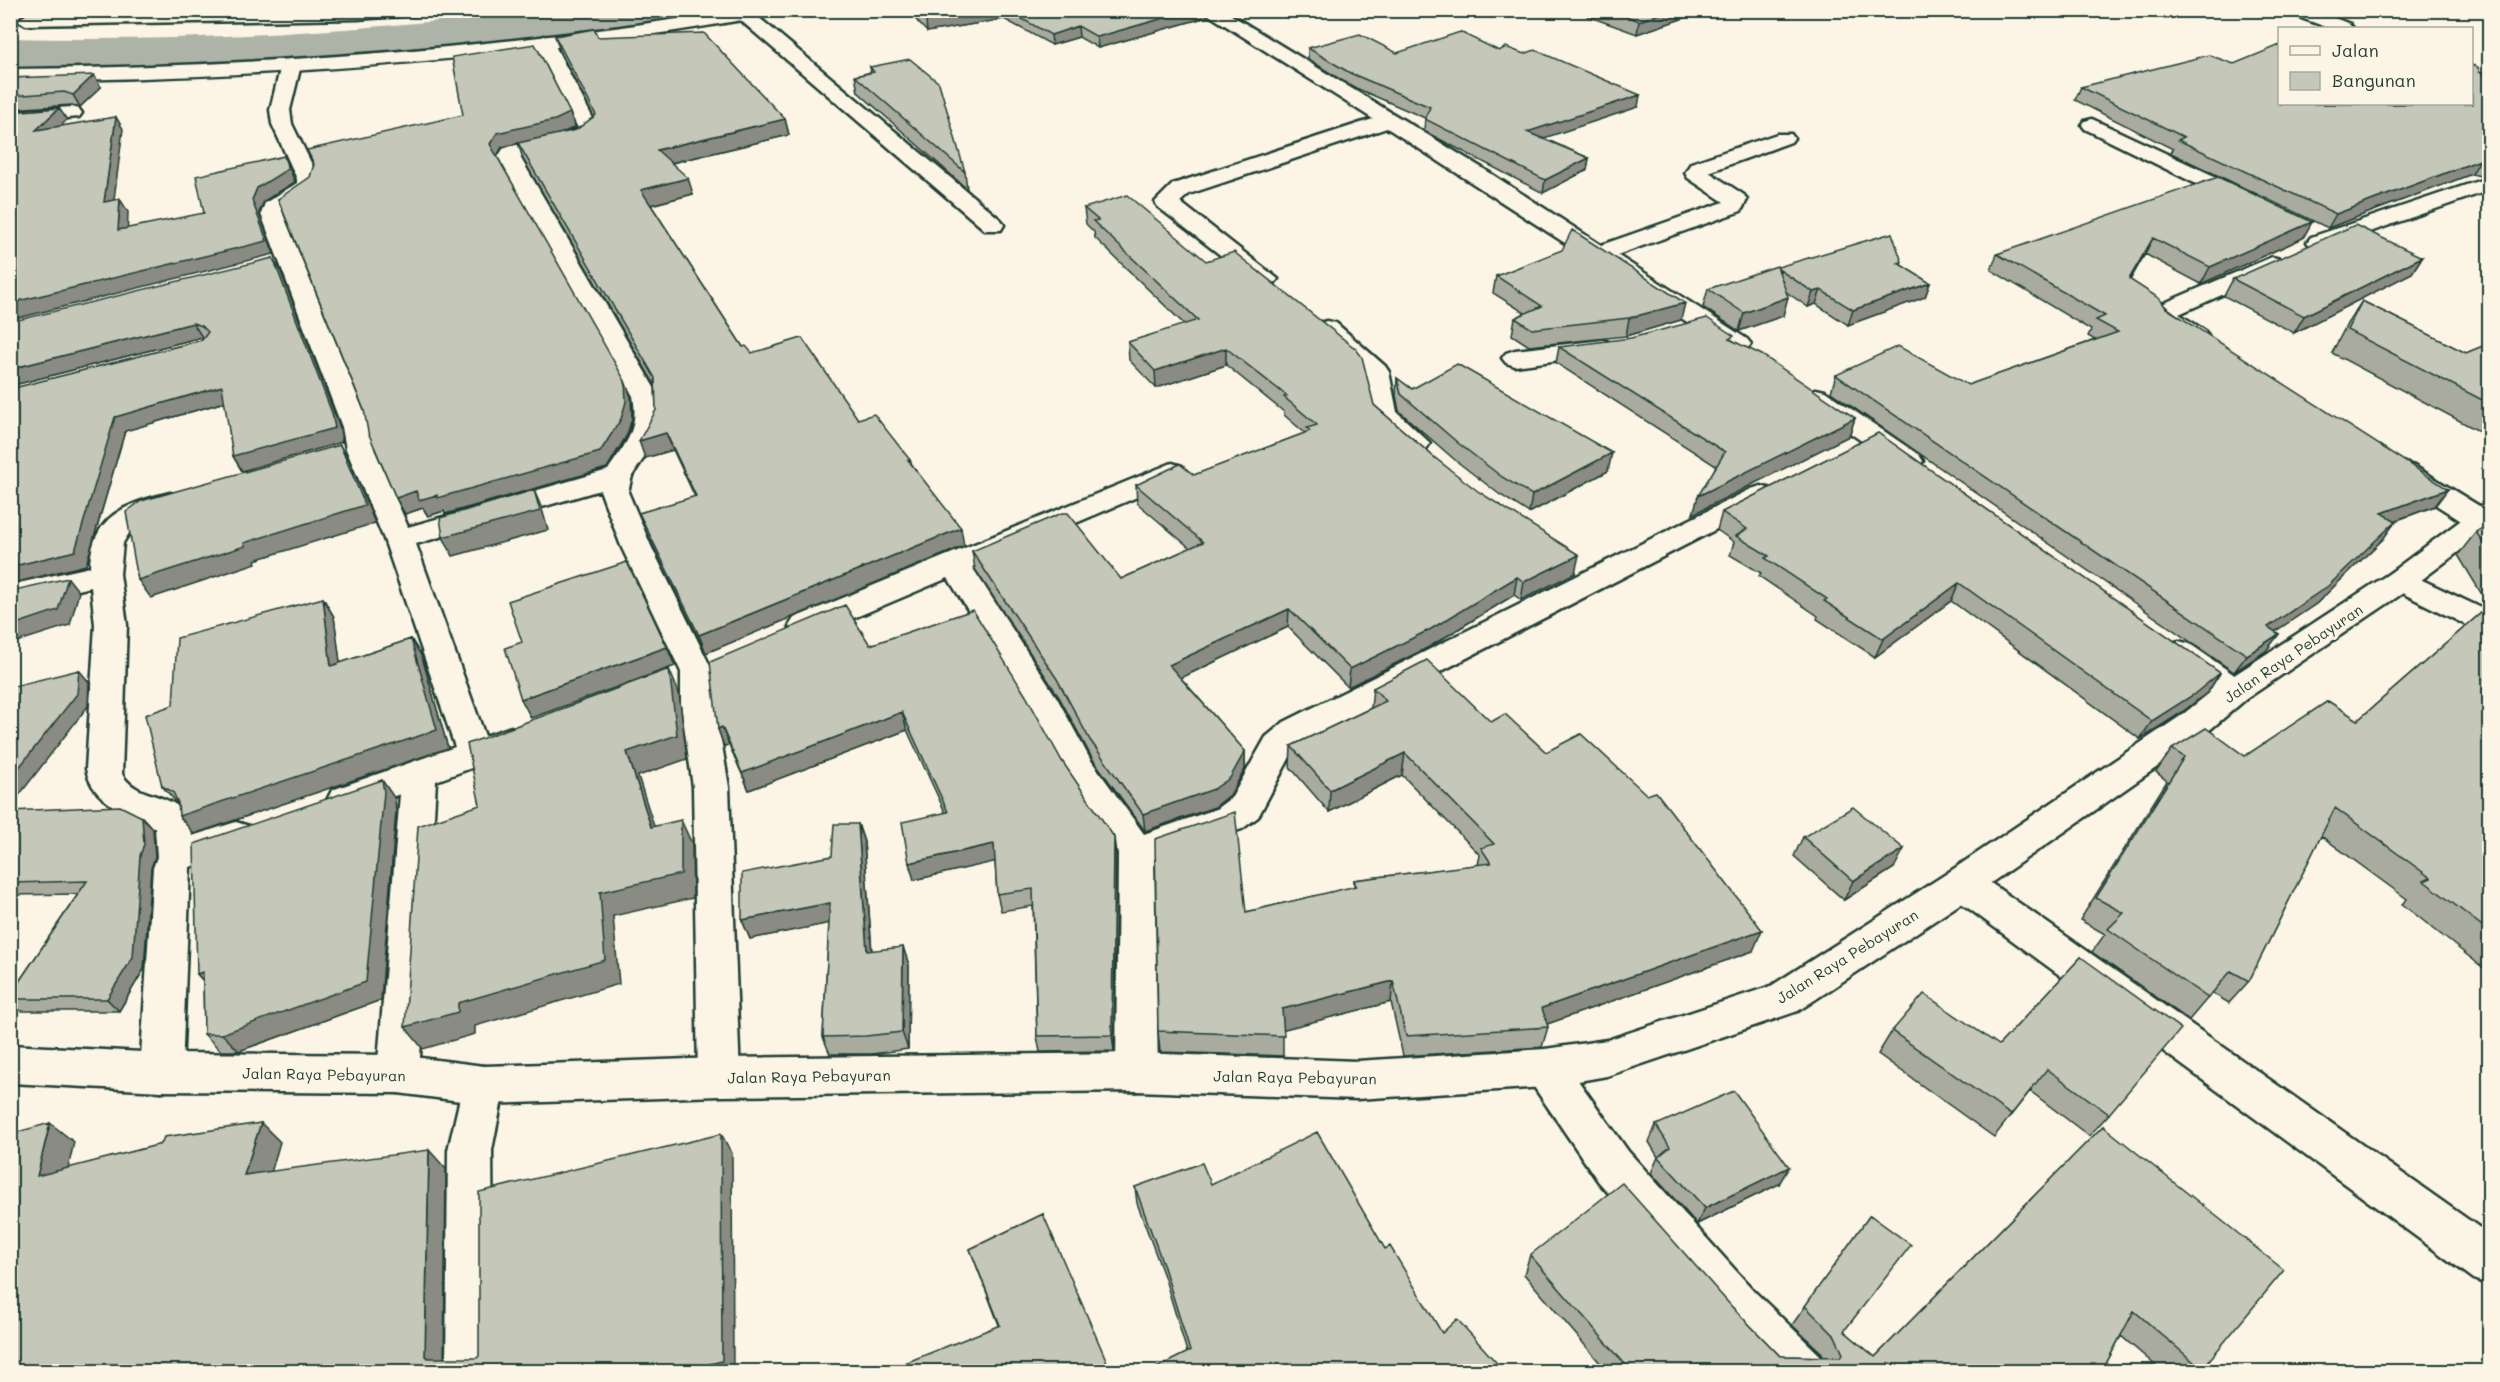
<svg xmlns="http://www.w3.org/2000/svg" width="2500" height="1382" font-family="Mali,sans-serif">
<rect width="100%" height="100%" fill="#fcf5e5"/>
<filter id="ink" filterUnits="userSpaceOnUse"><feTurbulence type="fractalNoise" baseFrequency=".0167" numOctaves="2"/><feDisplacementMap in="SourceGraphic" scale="12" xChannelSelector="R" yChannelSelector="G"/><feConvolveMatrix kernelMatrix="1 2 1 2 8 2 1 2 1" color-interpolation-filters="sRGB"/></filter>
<g filter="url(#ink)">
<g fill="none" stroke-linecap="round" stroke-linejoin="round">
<path fill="#aeb3a7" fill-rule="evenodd" d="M543,10H662L656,20L640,23L503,43L366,54L142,66H10V38C187,43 367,30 543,10Z"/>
<g stroke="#1f3d34" stroke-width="5">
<path id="minor" d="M250,10H425L416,15L357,19L26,25L17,20L26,15Z
M1201,10H1223L1487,171L1601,245L1724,202L1688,178L1685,173L1691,163L1777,134H1791L1794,138L1791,142L1709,172L1744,195L1747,200L1741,211L1617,255L1747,339L1751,344L1747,349L1738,352L1729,349L1387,128L1189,194L1180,202L1278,279L1274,284L1266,286L1258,284L1158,207L1155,202L1173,184L1373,119Z
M2287,10H2314L2350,24L2353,28H2329L2290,14Z
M739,11H751L1001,220L1004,225L1001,230H985L739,19L736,15Z
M544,36L553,42L599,130L581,143L520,157L659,396L663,417L658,436L632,476L628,492L651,546L713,672L715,704L729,787L740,1077L734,1090L719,1096L704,1090L698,1077L693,787L681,704V672L621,546L600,490L416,544L485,736L511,727L523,731L528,740L523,749L436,781L419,1074L413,1087L398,1093L383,1087L377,1074L400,794L345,814L332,810L327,800L332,790L455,747L384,539L346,449L342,427L261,214L265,203L297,183V179L272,124L270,110L281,65L291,59L301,65L290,110L292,124L319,179L315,191L284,211L283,214L370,427L374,449L408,527L608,470C626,443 639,430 633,396L498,157L503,149C526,140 556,142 578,128L535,42Z
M72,107L79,109L82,113L79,117L10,123V111Z
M2092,119L2255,195L2258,200L2255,205H2239L2085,129L2082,125L2085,121Z
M2490,177V190L2327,247H2311L2307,242L2311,237Z
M2272,257L2280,259L2284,264L2280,269L2179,314L2204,330L2208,335L2204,340C2184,345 2162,328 2152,312L2155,307Z
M1327,321L1336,323L1385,366L1389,372L1397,412L1430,443L1426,449C1404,454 1390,434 1374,421L1371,415L1363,374L1315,328L1318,323Z
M1603,340L1612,343L1616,348L1612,353L1515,366L1506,363L1502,358L1506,353L1515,350Z
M1816,389L1825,391L1919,455L1923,461L1919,467L1909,469L1899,467L1807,403L1803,397L1807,391Z
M1172,463L1182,466L1186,472L1182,478L972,567L1057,698L1090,759L1144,834L1216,809L1232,797L1266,737L1284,722L1751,489L1761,486L1771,489L1775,495L1771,501L1308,740L1291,755L1258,817L1242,829L1154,859L1158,1072L1152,1085L1137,1091L1122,1085L1116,1072L1118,853L1066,777L1031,712L948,578L816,634L805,637L794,634L789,626L794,618Z
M2404,463L2414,466L2489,512V526L2479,528L2469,526L2394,478L2390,472L2394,466Z
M170,493L180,496L184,502L180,508L140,523L131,530L123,543L120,574L127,625L122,774C139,805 189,787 192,836L236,822L249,826L254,836L249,846L190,867L182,1072L176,1085L161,1091L146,1085L140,1072L153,868L157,857L155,828C127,812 93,804 86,769L95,625L91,587L10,606V585L90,567C92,515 126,504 170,493Z
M2401,570L2490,612V637L2390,587L2386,580L2390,573Z
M2179,641L2190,644L2246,683L2250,691L2246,699C2218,708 2189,676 2168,660L2163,652L2168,644Z
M1962,868L1975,872L2490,1235V1285L2474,1279L1949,894L1943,883L1949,872Z
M1545,1049L1560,1055L1628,1151L1755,1292L1820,1355L1827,1372H1769L1723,1324L1598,1181L1530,1081L1524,1068L1530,1055Z
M484,1066L499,1072L505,1085L492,1150L494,1372H446L448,1150L463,1085L469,1072Z"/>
</g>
<g stroke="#1f3d34" stroke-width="5">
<path id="tertiary" d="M736,10H780L771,15C521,60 264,78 10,81V69C253,67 496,49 736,10Z"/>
</g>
<g stroke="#1f3d34" stroke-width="5">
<path id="secondary" d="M2490,504V528L2412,587L2246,699L2206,733L1975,894L1798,1011L1607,1076L1545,1087L1357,1099L1137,1091L719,1096L484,1104L398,1093L161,1091L10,1083V1045L161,1053L398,1055L484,1066L719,1058L1137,1053L1357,1061L1545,1049L1607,1040L1771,986L1949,872L2182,715L2222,683L2390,573L2480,506Z"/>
</g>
<use href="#minor" fill="#fcf5e5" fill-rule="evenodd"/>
<use href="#tertiary" fill="#fcf5e5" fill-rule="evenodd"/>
<use href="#secondary" fill="#fcf5e5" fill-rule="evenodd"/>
</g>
<path fill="#a9ab9f" stroke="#1f3d34" stroke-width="1.5" d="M907,10H1057L1049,13L1055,16L1207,17L1098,48L1079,37L1052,45L1004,19L927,32Z
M1588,10H1708L1637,34L1587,16Z
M555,36L598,37L785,119L789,135L672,163L693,194L651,205L743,347L858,419L910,460L912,465L964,546L706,653L646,531L639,513L695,497L673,450L645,458L656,410L655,385L523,159L518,143L502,147L497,156L631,397L632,418L627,435L607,468L445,514L444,511L428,516L423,508L405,514L396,498L364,410L278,199L575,127L561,133L576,130L594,117L560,51Z
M1308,48L1397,53L1499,51L1638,107L1543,138L1589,158L1587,170L1543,193L1424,131L1425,118L1349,85L1308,59Z
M2234,64L2479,72L2490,76V174L2484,177L2472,174L2328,228L2171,153L2173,149L2075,100L2081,87Z
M870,67L965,172L967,189L858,92L855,76L871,72Z
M10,78L101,87L80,107L72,105L10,109Z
M1084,208L1374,405L1435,458L1575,573L1521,600L1514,595L1429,647L1348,687L1288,627L1181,678L1245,751V769L1230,795L1215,807L1145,831L1092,758L1059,697L975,569L972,551L1121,579L1190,548L1137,503L1136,485L1194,475L1305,433L1284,415V412L1226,365L1156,388L1129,360L1128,342L1185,325L1095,238L1094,232L1086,224Z
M2312,222L2303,238L2201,284L2145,254L2130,280L2435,506L2395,521L2383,539L2316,604L2275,631L2279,634L2266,651L2234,672L1831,392L1836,375L1968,385L2095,340L2088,336L2091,330L1991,270L1997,254Z
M2422,257L2412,273L2294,333L2224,296L2233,279Z
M1902,262L1901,265L1930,283L1925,297L1848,325L1816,304L1808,307L1786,292L1783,316L1739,331L1703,307L1708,289L1778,267Z
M281,272L340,428L342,442L242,471L233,456L225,402L125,431L86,565L10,584V389L202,340L204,338L202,337L10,386V322Z
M1496,276L1681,320L1626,336L1529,346L1512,335L1515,318L1525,313L1493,293Z
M2362,301L2466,353L2490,343V437L2332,353L2347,324Z
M1732,340L1855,418L1849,436L1693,514L1716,466L1556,363L1559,347Z
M1397,378L1412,389L1608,471L1529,513L1499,494L1455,460L1399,411L1396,395Z
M1878,433L2220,673L2208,692L2181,713L2140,739L1951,601L1875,657L1817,619L1818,616L1759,576L1761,573L1730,555L1734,542L1717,530L1722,512Z
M2476,532H2490V973L2402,904L2407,899L2321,836L2249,981L2229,1003L2212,993L2189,1020L2092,952L2105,934L2080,920L2167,781L2156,772L2172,749L2245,756L2358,720L2489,606L2458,555Z
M323,598L334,617L340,663L411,639L422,657L448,748L194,834L178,804L162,786L173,705Z
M870,645L1062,761L1116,854L1114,1051L1040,1052L1037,1036L1033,906L1001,911L997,894L995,861L914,880L945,812L907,730L749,790L729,745L724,746L718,729Z
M1373,688L1491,722L1753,951L1547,1024L1548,1027L1542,1047L1403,1056L1391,1002L1283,1029V1056L1160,1052L1158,1031L1246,912L1354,887V880L1478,865L1480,855L1402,775L1329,812L1290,767L1291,746L1371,708Z
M395,799L396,811L381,1000L239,1051H221L204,1034L203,981L197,974Z
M10,811L142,817L153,829L155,857L151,868L144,969L119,1011H21L10,1002V995L78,894L10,895Z
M858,824L864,842L872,951L903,947L909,965L908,1049L872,1054H830L823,1037L829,923L750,939L742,920L832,856Z
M1803,837L1894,868L1844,900L1794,856Z
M2081,957L2109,1114L2089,1136L2030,1091L1994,1137L1878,1054L1892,1031L1999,1045Z
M1656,1125L1779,1184L1697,1224L1651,1173L1658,1157L1649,1142Z
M2103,1126L2202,1369L2199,1371H2162L2121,1336L2102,1371H1607L1524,1274L1530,1255L1733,1308L1780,1356L1823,1357L1822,1353L1792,1325L1870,1215L1844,1331L1875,1357Z
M1211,1184L1385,1249L1442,1333L1187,1352L1165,1279L1137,1203L1135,1187Z
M1043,1214L999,1325L970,1249Z"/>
<path fill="#8a8b82" stroke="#1f3d34" stroke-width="1.5" d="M991,10H1003L1004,19L927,32L926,21Z
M1043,10H1057L1048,14Z
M1192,10H1207V17L1098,48L1097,37Z
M1671,10H1708L1637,34L1639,21Z
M1078,26L1079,37L1052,45L1051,35Z
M94,75L101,87L80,107L73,95Z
M1640,95L1638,107L1526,144L1527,132Z
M59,108L67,120L43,143L36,130Z
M570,113L575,127L560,134L502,147L496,158L490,144L497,133Z
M116,117L123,129L112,215L104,202Z
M785,119L789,135L662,165L657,150Z
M284,156L295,182L264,201L259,213L274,254L10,320V303L252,200L257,188Z
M1589,158L1587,170L1543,193L1545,180Z
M2480,160L2472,174L2328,228L2336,214Z
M2490,168V174L2484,177Z
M688,178L693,194L646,206L641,190Z
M120,199L128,212L127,244L118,230Z
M2312,222L2303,238L2201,284L2210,267Z
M2153,238L2145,254L2121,296L2129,279Z
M2422,257L2412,273L2294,333L2304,316Z
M273,258L281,272L340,428L342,442L242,471L233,456Z
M1930,283L1925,297L1848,325L1853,310Z
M1821,290L1816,304L1808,307L1813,292Z
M1788,297L1783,316L1739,331L1744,313Z
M1685,303L1681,320L1626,336L1629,318Z
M193,323L202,337L10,386V369Z
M1226,348V365L1156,388L1155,371Z
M625,381L631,397L632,418L627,435L607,468L445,514L444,511L428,516L423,508L405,514L396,498Z
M222,386L231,400L125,431L86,565L10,584V567L115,417Z
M1855,418L1849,436L1693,514L1698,496Z
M666,433L673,450L645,458L639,441Z
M340,445L350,463L375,523L255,560L256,563L151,598L138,580L244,543Z
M1612,453L1608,471L1529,513L1532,495Z
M2448,489L2435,506L2369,530L2382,513Z
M534,490L542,509L548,530L453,556L443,537Z
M2396,521L2383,539L2316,604L2255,645L2268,627Z
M961,528L964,546L706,653L699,635Z
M1579,555L1575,573L1521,600L1524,582Z
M1517,577L1514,595L1429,647L1348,687L1350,669Z
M68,578L79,592L70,625L10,644V626Z
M1959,583L1951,601L1875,657L1883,639Z
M323,598L334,617L343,684L331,666Z
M1289,609L1288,627L1170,683L1169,665Z
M2279,634L2266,651L2234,672L2247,655Z
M411,639L422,657L448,748L194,834L179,816Z
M667,647L675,666L531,718L521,699Z
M669,669L679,693L687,759L638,776L662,851L651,827L627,752Z
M79,670L89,682L88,706L10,807V779Z
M2220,673L2208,692L2181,713L2140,739L2152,721Z
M902,712L907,730L749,790L742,773Z
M722,727L729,745L724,746L718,729Z
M1245,751V769L1230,795L1215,807L1145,831L1143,814Z
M1405,753L1402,775L1329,812L1330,790Z
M382,780L395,799L396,811L381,1000L239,1051L222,1034Z
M142,817L153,829L155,857L151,868L144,969L119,1011L107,999Z
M681,820L692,844L693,898L613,916L619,984L475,1026V1034L423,1049L405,1027L458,1003L600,892Z
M858,824L864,842L873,970L867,951Z
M1114,837L1116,854L1114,1051L1112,1035Z
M994,844L998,861L914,880L909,863Z
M1904,849L1894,868L1844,900L1853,881Z
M830,903L836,922L750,939L742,920Z
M1762,930L1753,951L1536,1028L1542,1008Z
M903,947L909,965L908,1049L902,1032Z
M203,972L214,992L197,974Z
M1393,981L1391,1002L1281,1030L1282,1009Z
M50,1123L74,1142L62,1195L37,1176Z
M261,1123L280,1142L265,1194L244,1175Z
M721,1134L732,1153L733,1371H681Z
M429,1150L446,1169L444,1371L425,1356Z
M1789,1167L1779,1184L1697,1224L1705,1208Z"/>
<path fill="#c5c7b9" stroke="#1f3d34" stroke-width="1.5" d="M915,10H991L926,21Z
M1006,10H1044L1055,16L1073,10H1192L1097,37L1078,26L1051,35Z
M1611,10H1671L1639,21Z
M594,29L598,37L704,33L785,119L657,150L688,178L641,190L743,347L746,346L752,353L802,338L858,419L874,414L910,460H908L961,528L699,635L639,513L696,496L666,433L639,441L656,410L655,378L518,143L576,130L596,115L555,36Z
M1460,32L1499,51L1506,47L1524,54L1535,50L1640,95L1527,132L1589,158L1545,180L1425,119L1430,107L1350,73L1308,48L1360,34L1397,53Z
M535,44L570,113L555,120L497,133L490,144L625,381L626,402L621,419L600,452L437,498V495L419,500L416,491L396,498L368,432L364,410L278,199L310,177L314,164L307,150L463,115L452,57Z
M2280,45V104H2472V65L2478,67L2479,72L2490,76V162L2480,160L2336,214L2178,140L2184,137L2081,87L2209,55L2234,64Z
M910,59L939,83L965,172L855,76L874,72L870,67Z
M94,75L73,95L64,92L10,96V78Z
M59,108L36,130L116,117L104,202L120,199L118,230L204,213L196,176L284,156L288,169L257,188L252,200L267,241L10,303V112Z
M2218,177L2312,222L2210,267L2153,238L2129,279L2160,299L2166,308L2448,489L2382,513L2396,521L2328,586L2268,627L2279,634L2247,655L1836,375L1898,346L1968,385L2118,332L2096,320L2105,316L1997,254Z
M1127,195L1206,261L1234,252L1356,349L1362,357L1374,405L1435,458L1479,492L1579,555L1524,582L1517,577L1431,629L1350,669L1289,609L1169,665L1245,751L1230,778L1214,789L1143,814L1090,740L1057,679L972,551L1062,513H1068L1121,579L1203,542L1136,485L1180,464L1194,475L1310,431L1307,428L1317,425L1284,397L1287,396L1226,348L1155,371L1128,342L1198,320L1093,221L1098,220L1084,208Z
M2355,225L2422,257L2304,316L2233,279Z
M1572,230L1685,303L1629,318L1532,329L1515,318L1542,306L1496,276L1562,250Z
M1892,233L1902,262L1898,263L1930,283L1853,310L1821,290L1813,292L1778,269V267Z
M273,258L332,413L335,428L233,456L222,386L115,417L75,551L10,567V389L202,340L208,332L202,326L193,323L10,369V322Z
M1777,266L1788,297L1744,313L1708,289Z
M2362,301L2466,353L2490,343V404L2347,330Z
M1707,318L1734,336L1729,339L1762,355L1855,418L1698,496L1725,452L1559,347L1631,338Z
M1457,364L1612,453L1532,495L1502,477L1458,443L1401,394L1397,378L1412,389Z
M1878,433L2220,673L2193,695L2152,721L1959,583L1883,639L1824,601L1827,599L1765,558L1769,556L1736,536L1747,529L1722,512Z
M340,445L365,505L244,543L245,546L138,580L126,512L141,501Z
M534,490L540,511L443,537L440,518Z
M2482,528L2490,532V553L2476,532Z
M627,562L667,647L521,699L505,648L522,642L508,601Z
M68,578L58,610L10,626V591Z
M323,598L331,666L411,639L437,730L179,816L178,803L173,792L162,786L145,715L173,705L177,638Z
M845,605L870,645L973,610L1026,696L1062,761L1114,837L1112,1035L1037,1036L1033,889L997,894L994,844L909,863L902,822L948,812L902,712L742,773L722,727L718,729L710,662Z
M2489,606L2490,932L2424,881L2431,878L2335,808L2249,981L2231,971L2208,998L2108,929L2124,913L2096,898L2184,757L2172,749L2206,728L2245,756L2328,701L2358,720Z
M1427,660L1491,722L1505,714L1546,752L1581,734L1647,795L1656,792L1762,930L1542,1008L1548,1027L1406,1036L1393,981L1282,1009L1284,1036L1158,1031L1155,839L1235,812L1246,912L1356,886L1354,880L1491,863L1481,848L1494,844L1405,753L1330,790L1291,746L1386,701L1373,688Z
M669,669L677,735L627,752L651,827L681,820V874L600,892L605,960L458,1003V1012L405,1027L418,826L480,805L467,744Z
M79,670L77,694L10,779V687Z
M382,780L384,792L366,982L222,1034H204L203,972L197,974L194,844Z
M120,806L142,817L144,844L140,856L133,957L107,999H10V995L87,881L10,883V811Z
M1853,807L1904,849L1853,881L1803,837Z
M834,824H858L867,951L903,947L902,1032L866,1036L823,1037L830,903L742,920V873L832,856Z
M2081,957L2181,1029L2109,1114L2047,1069L2011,1115L1892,1031L1924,994L1999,1045Z
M1734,1091L1789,1167L1705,1208L1658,1157L1670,1147L1656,1125Z
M50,1123L37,1176L161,1144L164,1137L261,1123L244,1175L429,1150L425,1356L428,1358H477L479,1356V1192L721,1134L722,1361L681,1371H10V1134Z
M2103,1126L2284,1270L2202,1369L2134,1311L2102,1371H1631L1530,1255L1622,1183L1733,1308L1780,1356L1841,1357L1843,1354L1835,1336L1805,1306L1870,1215L1911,1245L1844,1331L1875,1357Z
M1317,1132L1385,1249L1390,1246L1442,1333L1457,1319L1504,1371H1150L1190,1351L1163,1264L1135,1187L1202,1163L1211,1184Z
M1043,1214L1111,1371H885L1000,1325L970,1249Z"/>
</g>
<g text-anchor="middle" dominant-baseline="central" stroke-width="6" stroke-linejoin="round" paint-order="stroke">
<g font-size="15" fill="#1f3d34" stroke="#fcf5e5">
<text transform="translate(2293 653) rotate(-34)">Jalan Raya Pebayuran</text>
<text transform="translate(1847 956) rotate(-32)">Jalan Raya Pebayuran</text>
<text transform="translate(324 1074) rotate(1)">Jalan Raya Pebayuran</text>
<text transform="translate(809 1076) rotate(-1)">Jalan Raya Pebayuran</text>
<text transform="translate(1295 1077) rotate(1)">Jalan Raya Pebayuran</text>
</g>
</g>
<rect width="2500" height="1382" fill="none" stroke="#fcf5e5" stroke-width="36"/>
<rect x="18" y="18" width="2464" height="1346" fill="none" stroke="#1f3d34" stroke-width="2" filter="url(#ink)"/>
<rect x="2278" y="27" width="195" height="78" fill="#fcf5e5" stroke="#a4ab9e" stroke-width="1.5"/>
<rect x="2290" y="46" width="30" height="9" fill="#fcf5e5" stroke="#a4ab9e" stroke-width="1.5"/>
<text x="2332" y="57" font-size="18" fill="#1f3d34">Jalan</text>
<rect x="2290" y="72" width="30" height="18" fill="#c5c7b9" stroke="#a4ab9e" stroke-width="1.5"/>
<text x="2332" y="87" font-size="18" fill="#1f3d34">Bangunan</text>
</svg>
